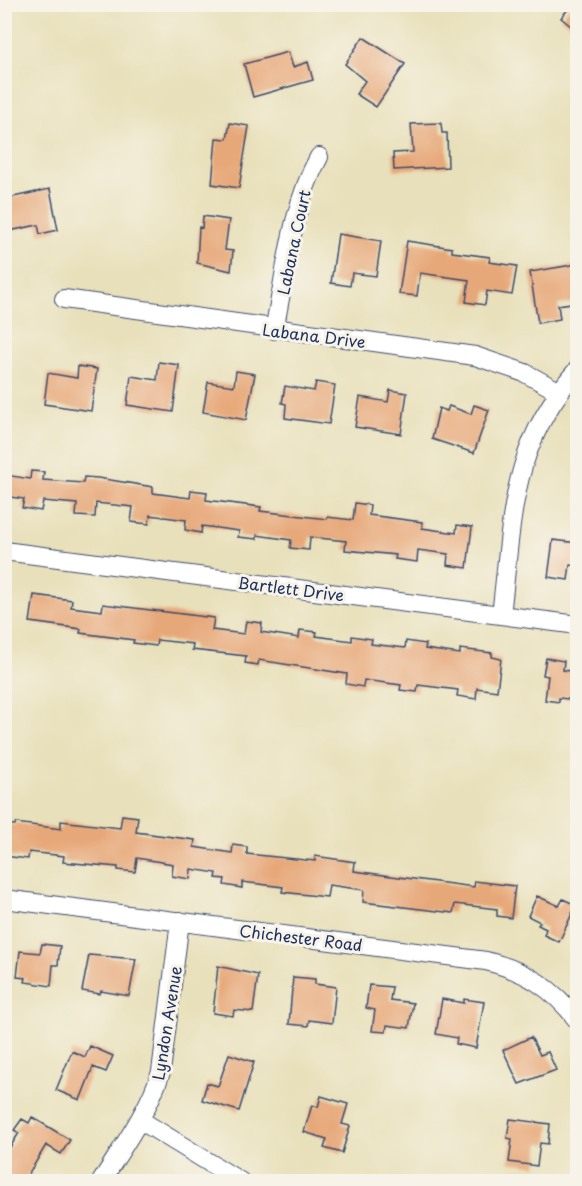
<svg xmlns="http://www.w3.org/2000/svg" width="582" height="1186" font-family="'Playpen Sans',sans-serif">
<rect width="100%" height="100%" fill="#f7f3e8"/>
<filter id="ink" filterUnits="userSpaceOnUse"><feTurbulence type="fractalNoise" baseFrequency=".0167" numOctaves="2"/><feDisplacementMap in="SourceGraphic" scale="12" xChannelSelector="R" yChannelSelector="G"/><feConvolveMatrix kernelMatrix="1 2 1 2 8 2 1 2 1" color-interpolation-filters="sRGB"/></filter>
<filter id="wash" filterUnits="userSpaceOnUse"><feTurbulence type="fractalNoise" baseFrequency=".008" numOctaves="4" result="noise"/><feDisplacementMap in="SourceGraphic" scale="24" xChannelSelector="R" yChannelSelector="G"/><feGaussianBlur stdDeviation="1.35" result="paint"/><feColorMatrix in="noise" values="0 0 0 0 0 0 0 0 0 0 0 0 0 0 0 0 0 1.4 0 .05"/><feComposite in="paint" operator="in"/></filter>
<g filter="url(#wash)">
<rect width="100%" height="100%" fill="#e8e0ba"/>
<g id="blocks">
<path fill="#e7a879" d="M572,4H578V32L561,18Z
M363,37L405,64L376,107L356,94L365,81L345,64Z
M288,52L293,67L308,62L313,80L253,97L244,64Z
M230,123L249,126L239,188L212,184L216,138L227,139Z
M441,123L442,133H447L448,167L394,170L393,153L413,152L411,124Z
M50,189L58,230L40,234L38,225L9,231L4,199Z
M203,216L229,220L225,250L233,251L231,271L197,263L199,227L202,228Z
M338,234L381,241L376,276L352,273L350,286L331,283Z
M407,241L452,248V252L490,257L489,262L517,266L512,295L487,291L485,305L466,302L469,280L420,273L417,296L399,294Z
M578,264V302L558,305L560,319L538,323L530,272Z
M159,362L179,365L173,412L127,405L131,376L157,380Z
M78,366L97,369L91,411L44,404L48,373L77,378Z
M236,371L255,374L246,420L203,412L208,382L234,386Z
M316,382L335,385L329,424L285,418L286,404L282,403L285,386L314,391Z
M390,390L407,393L401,434L355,427L360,397L388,402Z
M474,405L489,410L474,453L432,439L439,408L447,411L449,406L471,414Z
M31,471L44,472L43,480L83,483L84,477L98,478L153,487V493L190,498L191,490L207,492L206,500L261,507L260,511L327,519V517L353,520L355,503L370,505L369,515L422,522V528L456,533L457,525L472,527L467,568L447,565L448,554L418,550L417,562L395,559L396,555L345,550L346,541L310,537L309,550L290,548L291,540L257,535V539L238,537L239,531L202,526L201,533L185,530L186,520L150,515L149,524L131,522L133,507L96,503L95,517L76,516L77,504L43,501L41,511L22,508L24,499L4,496L6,475L30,479Z
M553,540L578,543V566L570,565L568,580L548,577Z
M34,595L72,600L71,607L102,611L103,604L214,618L212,630L244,634L246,621L262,623L261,632L299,638L300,630L317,632L316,636L352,641V636L372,639L371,644L405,648L406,641L426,644L425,649L460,654V649L492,653V657L501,659L497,691L477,688L476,699L457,696L458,690L418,685L417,692L400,690L401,685L364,680L363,687L346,684L347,674L259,660L258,665L245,663L246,656L192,650L193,644L157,640L156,646L133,643L134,640L80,633L81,629L30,622Z
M546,658L564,661L563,670L578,672V700L559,698V702L545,700L548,676L543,675Z
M122,815L138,817L136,832L195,840L194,847L232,853L233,845L247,847V854L315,861V856L355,862L354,871L474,887L475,881L515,886L511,918L497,916V909L455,904L453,913L363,902L364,890L329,885L327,897L282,892L283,887L242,882V888L224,885L225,879L216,878L217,873L191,869L190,879L172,876L173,864L137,858L135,872L118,870V867L63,862L64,856L29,852L28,859L4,856V824L15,825L16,823L61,829V821L120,828Z
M537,896L559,906L563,899L576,905L559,942L544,935L546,929L538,925L540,922L528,916Z
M42,944L60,946L58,965H53L51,986L25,982L26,978L17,977L20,951L40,953Z
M89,955L136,959L129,996L101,991L100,994L82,991Z
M218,966L258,975L253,1012L234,1010L233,1016L213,1013Z
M293,977L315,979V984L336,987L332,1023L309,1020L308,1026L289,1024Z
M369,985L392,987L390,1000L413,1003L409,1028L387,1025L386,1032L372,1031L375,1010L366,1008Z
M442,999L464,1003V999L484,1002L476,1048L456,1044L457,1038L436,1034Z
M531,1037L540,1055L548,1052L556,1070L519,1084L503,1050Z
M90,1046L113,1056L106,1072L93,1067L80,1100L56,1090L72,1051L85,1057Z
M229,1054L254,1062L239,1111L202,1100L207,1083L218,1086Z
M321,1096L348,1104L342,1124L350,1126L342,1153L324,1148L327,1139L304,1132L312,1105L318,1107Z
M32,1117L70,1140L61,1154L46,1145L24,1182H4V1157L19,1133L14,1130L22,1119L29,1123Z
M510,1119L550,1124L548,1144L540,1143L537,1166L509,1162L512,1139L507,1138Z"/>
</g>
</g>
<g filter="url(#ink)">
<use href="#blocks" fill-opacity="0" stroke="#3a4a6c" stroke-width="1.5"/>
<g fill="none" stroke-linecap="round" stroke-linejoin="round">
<g stroke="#3a4a6c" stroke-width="20">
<path id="minor" d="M64,299L475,356L525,373L558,391
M274,330C286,273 291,208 319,157
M4,551L578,625
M501,615C513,518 509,447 578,369
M4,899L486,961C526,971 553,988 578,1021
M140,1120L241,1182
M101,1182C123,1146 148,1112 161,1072L180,921"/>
</g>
<use href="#minor" stroke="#fff" stroke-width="18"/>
</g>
</g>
<g text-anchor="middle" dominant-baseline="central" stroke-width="6" stroke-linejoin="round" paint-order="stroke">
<g font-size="16" fill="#1b2f5e" stroke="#f7f3e8">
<text transform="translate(293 242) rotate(-78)">Labana Court</text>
<text transform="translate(314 335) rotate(7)">Labana Drive</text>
<text transform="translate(291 588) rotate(7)">Bartlett Drive</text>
<text transform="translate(301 937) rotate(7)">Chichester Road</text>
<text transform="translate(166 1023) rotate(-81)">Lyndon Avenue</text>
</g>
</g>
<rect width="582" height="1186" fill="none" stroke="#f7f3e8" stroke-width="24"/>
</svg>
